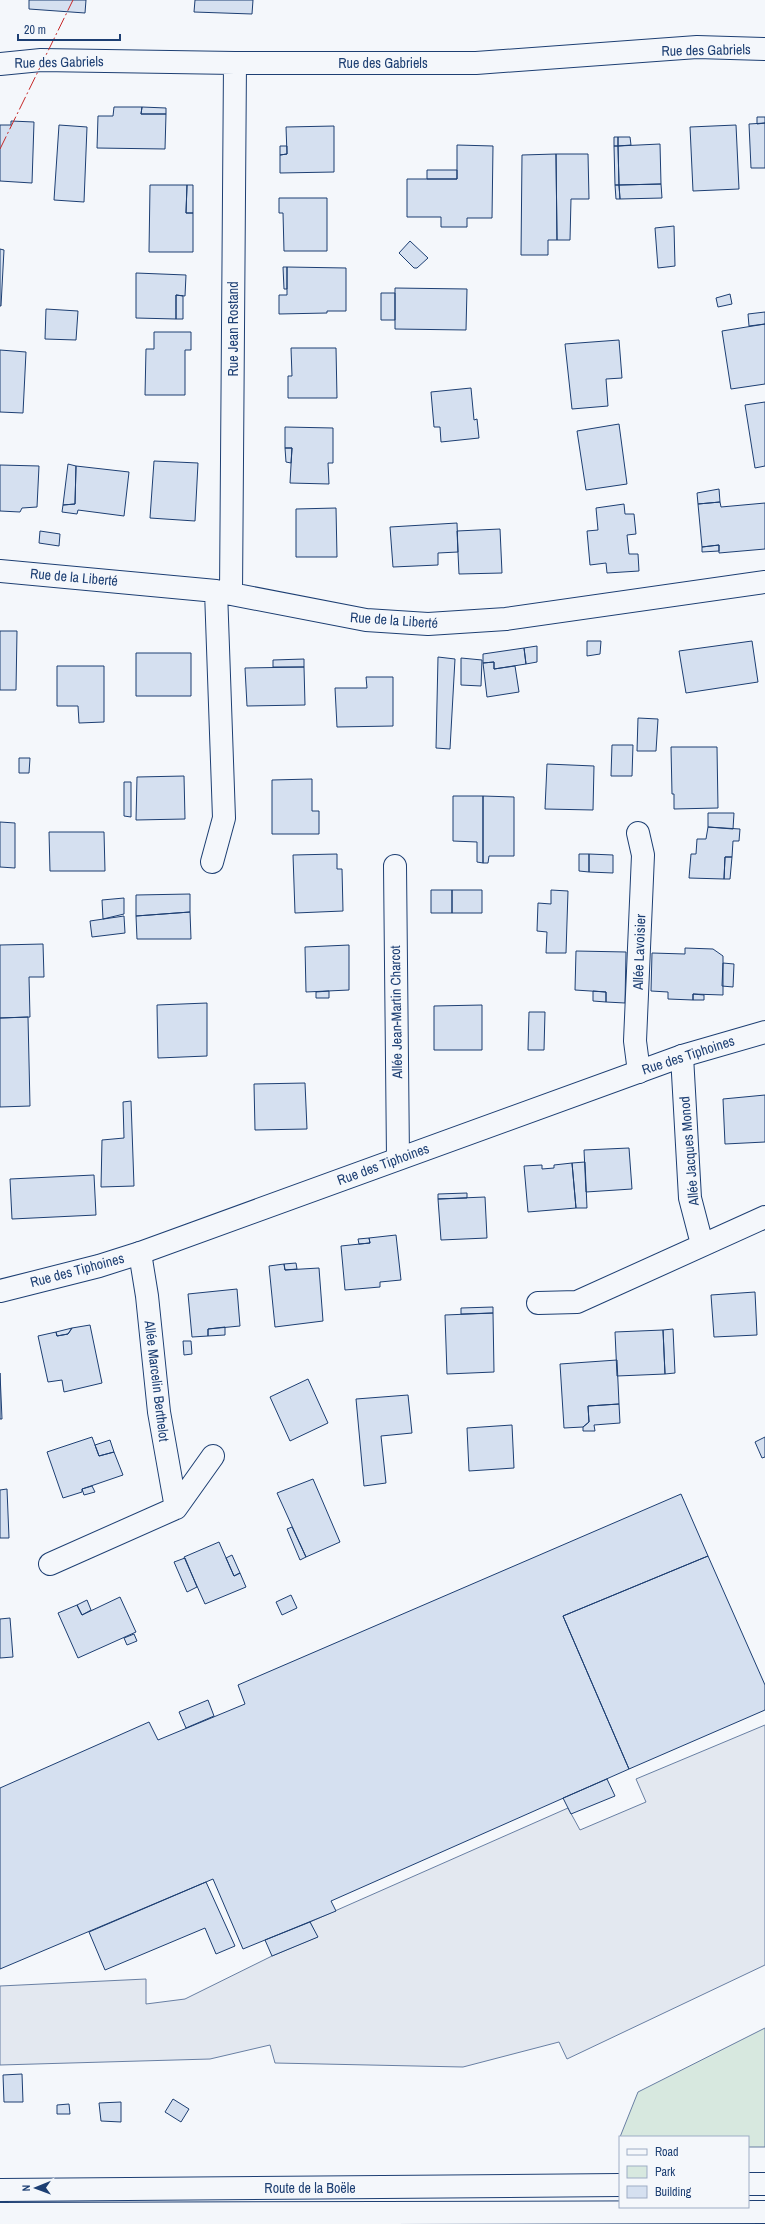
<svg xmlns="http://www.w3.org/2000/svg" width="765" height="2224" font-family="'Archivo Narrow',sans-serif">
<rect width="100%" height="100%" fill="#f4f7fb"/>
<path fill="#d7e8df" stroke="#687fa3" d="M765,2028V2147H748V2137H620L638,2092Z"/>
<path fill="#e3e8f0" stroke="#687fa3" d="M765,1725V1965L567,2059L559,2042L463,2067L275,2063L270,2045L210,2059L0,2065V1986L146,1979V2004L185,1999L272,1956L317,1937L310,1922L568,1808L580,1830L646,1802L636,1779Z"/>
<path fill="#d5e0f0" stroke="#1d3f73" d="M29,0H86L85,13L29,9Z
M195,0H253L252,14L194,12Z
M114,107H142L141,114H166L165,149L97,148L98,116H113Z
M142,107L166,108V114H141Z
M757,117H765V123L757,124Z
M11,121L34,122L32,183L0,181V125H11Z
M765,123V168H751L749,124Z
M59,125L87,127L84,202L54,200Z
M736,125L739,189L693,191L690,127Z
M334,126V172L280,173V155L287,154L286,127Z
M614,137H618V146H614Z
M618,137H630L631,145L618,146Z
M660,144L661,184L619,185L618,146Z
M457,145L493,146L492,218H467V227H441V217H407V179H457Z
M280,146H287V154L280,155Z
M614,146H618L619,185H615Z
M556,154H588L589,199H571L570,240H557Z
M556,154L557,240H548V255H521L522,155Z
M427,170H457V179H427Z
M661,184L662,198L620,199L619,185Z
M150,185H187L186,213H193V252H149Z
M187,185H193V213H186Z
M615,185H619L620,199H616Z
M279,198H327V251H284L283,213H279Z
M674,226L675,266L658,268L655,228Z
M410,241L428,258L417,268H414L399,253Z
M0,249L4,250L1,306H0Z
M283,267H287V289H284Z
M287,267L346,268V311H327V313L279,314V295H287Z
M136,273L186,275L185,296L176,295V319L136,318Z
M395,288L467,289L466,330L395,329Z
M381,293H395V320H381Z
M730,294L732,304L718,307L716,298Z
M176,295L183,296V319H176Z
M46,309L78,311L76,340L45,339Z
M765,312V324L749,326L748,314Z
M765,324V384L731,389L722,331Z
M154,332H191V350H185V395H145L146,349H154Z
M619,340L622,378L606,379L608,406L572,409L565,344Z
M291,348H336L337,398H288V376H292Z
M0,350L26,352L23,413L0,412Z
M471,388L474,420L477,419L479,438L441,442L440,427H434L431,392Z
M765,402V466L755,468L745,405Z
M619,424L627,484L586,490L577,431Z
M285,427L333,428V463H328L329,484L290,483L292,448H285Z
M285,448H292L291,463L286,462Z
M154,461L198,463L195,521L150,518Z
M68,464L76,466L75,504L63,505Z
M0,465L39,466L37,507L22,508L20,512L0,511Z
M76,466L129,472L124,516L78,510L77,514L62,512L63,505L75,504Z
M719,489L720,502L698,504L697,493Z
M720,502L721,507L765,503V549L719,553V545L702,547L698,504Z
M624,504L625,514H634L636,534L627,535L629,554H638L639,571L607,573L606,563L590,565L587,531L598,530L596,508Z
M336,508L337,557H296V509Z
M457,523L458,552L438,553V565L393,567L390,527Z
M500,529L502,573L459,574L457,531Z
M40,531L60,534L59,546L39,543Z
M719,545V551L702,552V547Z
M0,631H17L16,690H0Z
M587,641H601L600,654L587,656Z
M752,641L758,682L686,693L679,651Z
M537,646V662L526,664L524,648Z
M524,648L526,664L494,669V662L483,663V654Z
M136,653H191V696H136Z
M438,657L455,659L450,749L436,748Z
M461,658L482,660L481,686L461,685Z
M304,659V667H273V660Z
M494,662V669L515,666L519,692L487,697L483,663Z
M57,666H104V722L79,723L78,706H57Z
M304,667L305,705L247,706L245,668Z
M366,677H393V726L337,727L335,688H367Z
M638,718L658,719L656,751H637Z
M612,745H633L632,776H611Z
M671,747H717L718,808L674,809V794H672Z
M19,758H30L29,773H19Z
M547,764L594,766L593,810L545,809Z
M184,776L185,819L136,820L137,777Z
M312,779V811H319V834H272V780Z
M124,782H131V817L124,816Z
M453,796H483V863L477,862V842L453,841Z
M483,796L514,797V856H489L488,863H483Z
M708,813H734L733,829L708,827Z
M0,822L15,823V868L0,867Z
M708,827L740,829L739,841H733L732,857H725L724,879L689,878L691,854H696L697,839H706Z
M49,832H104L105,871H50Z
M337,854V869H342L343,911L295,913L293,855Z
M579,854H589V872L579,871Z
M589,854L613,855V873L589,872Z
M725,857H732L730,879H724Z
M431,890H452V913H431Z
M452,890H482V913H452Z
M551,890L568,891L566,953H546L547,932L537,931L538,903L551,904Z
M190,894V912L136,916V895Z
M124,898V914L103,919L102,900Z
M190,912L191,939H137L136,916Z
M124,916L125,933L92,937L90,921Z
M43,944L44,977H29L30,1017L0,1018V945Z
M349,945V990L306,992L305,947Z
M685,948L713,949L723,956V995L693,994V1000L668,999V992L651,991L652,953L685,954Z
M576,951L626,952L625,1003L606,1002V992L575,990Z
M723,963L734,964L733,987L722,986Z
M329,991V998H316V992Z
M593,991L606,992V1002L593,1001Z
M693,994L704,995V1000H693Z
M207,1003V1056L158,1058L157,1005Z
M482,1005V1050H434V1006Z
M529,1012H545L544,1050H528Z
M28,1017L30,1106L0,1107V1018Z
M305,1083L307,1129L255,1130L254,1084Z
M765,1095V1142L725,1144L723,1099Z
M131,1101L134,1186L101,1187L102,1140L124,1138L123,1102Z
M629,1148L632,1189L586,1192L584,1150Z
M585,1162L587,1208H576L572,1163Z
M572,1163L576,1208L528,1212L524,1166L542,1165V1169L554,1168V1165Z
M94,1175L96,1215L12,1219L10,1179Z
M467,1193V1198L438,1199V1194Z
M485,1197L487,1238L441,1240L438,1199Z
M396,1235L401,1280L380,1282V1287L345,1290L341,1246L370,1243L369,1238Z
M369,1238L370,1243L359,1244L358,1239Z
M296,1263L297,1269L285,1270L284,1264Z
M284,1264L285,1270L319,1268L323,1321L275,1327L269,1266Z
M237,1289L240,1326L208,1329V1336L192,1337L188,1294Z
M755,1292L757,1335L714,1337L711,1295Z
M493,1307V1313L461,1314V1308Z
M493,1313L494,1372L447,1374L445,1315Z
M90,1325L102,1383L64,1392L62,1380L48,1382L38,1336L56,1332L57,1336L68,1334L72,1328Z
M225,1327V1335L208,1336V1329Z
M72,1328L68,1334L57,1336L56,1332Z
M673,1329L675,1373L665,1374L663,1330Z
M663,1330L665,1374L617,1376L615,1332Z
M183,1341H191L192,1354L184,1355Z
M617,1360L619,1404L588,1406L589,1422L583,1427L564,1428L560,1364Z
M0,1373L2,1419H0Z
M308,1379L328,1423L290,1441L270,1397Z
M408,1395L412,1433L381,1436L386,1483L364,1486L356,1399Z
M619,1404L620,1423L594,1425L595,1431H583V1427L589,1422L588,1406Z
M512,1425L514,1468L469,1471L467,1428Z
M92,1437L99,1456L114,1452L123,1475L82,1489V1492L63,1498L47,1452Z
M765,1437V1457L762,1458L755,1442Z
M110,1440L114,1452L99,1456L95,1445Z
M313,1479L340,1542L306,1557L277,1493Z
M92,1486L95,1492L84,1495L82,1489Z
M7,1489L9,1538H0V1490Z
M681,1494L708,1556L563,1616L629,1769L331,1901L336,1911L243,1949L213,1879L0,1969V1788L149,1722L158,1740L245,1704L238,1685Z
M292,1527L306,1557L300,1560L287,1529Z
M219,1542L234,1576L240,1573L246,1587L205,1604L184,1557Z
M232,1555L240,1573L234,1576L226,1558Z
M708,1556L765,1685V1710L629,1769L563,1616Z
M185,1558L197,1587L187,1592L174,1562Z
M291,1595L297,1608L282,1615L276,1602Z
M120,1597L136,1632L78,1658L58,1613L77,1605L82,1615Z
M87,1600L91,1610L82,1615L77,1605Z
M10,1618L13,1657L0,1658V1619Z
M134,1634L137,1641L127,1645L124,1638Z
M208,1700L214,1716L186,1728L179,1712Z
M607,1779L615,1796L571,1814L563,1798Z
M206,1882L235,1946L216,1954L205,1928L105,1970L89,1932Z
M310,1922L318,1937L272,1956L265,1940Z
M22,2074L23,2102H4L3,2075Z
M173,2099L189,2109L181,2122L165,2112Z
M121,2102V2122L101,2121L99,2103Z
M69,2104L70,2114H57V2105Z"/>
<g fill="none" stroke-linecap="round" stroke-linejoin="round">
<g stroke="#1d3f73" stroke-width="24">
<path id="minor" d="M0,64L41,60L235,63H476L697,47L765,49
M0,571L216,591L366,620L428,624L506,619L765,582
M231,594L235,63
M638,833L643,855L635,1041L639,1072
M212,862L224,818L216,591
M395,866L398,1158
M682,1056L690,1198L702,1244
M538,1303L577,1302L765,1217
M176,1508L213,1456
M50,1564L176,1508L159,1412L147,1296L140,1253"/>
</g>
<g stroke="#1d3f73" stroke-width="24">
<path id="tertiary" d="M0,1291L99,1266L140,1253L682,1056L765,1032"/>
</g>
<g stroke="#1d3f73" stroke-width="24">
<path id="secondary" d="M748,2184H765
M0,2190L620,2185
M0,2214L765,2212"/>
</g>
<use href="#minor" stroke="#f4f7fb" stroke-width="22"/>
<use href="#tertiary" stroke="#f4f7fb" stroke-width="22"/>
<use href="#secondary" stroke="#f4f7fb" stroke-width="22"/>
<path stroke="#c62828" stroke-width="1" stroke-dasharray="14 3 2 3" stroke-linecap="butt" d="M0,149L73,0"/>
</g>
<g text-anchor="middle" dominant-baseline="central" stroke-width="3" stroke-linejoin="round" paint-order="stroke">
<g font-size="14" fill="#1d3f73" stroke="#f4f7fb">
<text transform="translate(706 50) rotate(-1)">Rue des Gabriels</text>
<text transform="translate(59 62) rotate(-1)">Rue des Gabriels</text>
<text x="383" y="63">Rue des Gabriels</text>
<text transform="translate(233 329) rotate(-90)">Rue Jean Rostand</text>
<text transform="translate(74 577) rotate(5)">Rue de la Liberté</text>
<text transform="translate(394 620) rotate(4)">Rue de la Liberté</text>
<text transform="translate(639 952) rotate(-88)">Allée Lavoisier</text>
<text transform="translate(396 1012) rotate(-91)">Allée Jean-Martin Charcot</text>
<text transform="translate(688 1055) rotate(-18)">Rue des Tiphoines</text>
<text transform="translate(689 1151) rotate(-95)">Allée Jacques Monod</text>
<text transform="translate(383 1164) rotate(-20)">Rue des Tiphoines</text>
<text transform="translate(77 1270) rotate(-15)">Rue des Tiphoines</text>
<text transform="translate(157 1381) rotate(83)">Allée Marcelin Berthelot</text>
<text x="310" y="2188">Route de la Boële</text>
</g>
</g>
<rect x="619" y="2136" width="130" height="72" fill="#f4f7fb" stroke="#9eadc5"/>
<rect x="627" y="2149" width="20" height="6" fill="#f4f7fb" stroke="#9eadc5"/>
<text x="655" y="2156" font-size="12" fill="#1d3f73">Road</text>
<rect x="627" y="2166" width="20" height="12" fill="#d7e8df" stroke="#9eadc5"/>
<text x="655" y="2176" font-size="12" fill="#1d3f73">Park</text>
<rect x="627" y="2186" width="20" height="12" fill="#d5e0f0" stroke="#9eadc5"/>
<text x="655" y="2196" font-size="12" fill="#1d3f73">Building</text>
<g transform="translate(36 2188) rotate(269)" stroke="#f4f7fb" stroke-width="3" paint-order="stroke">
<path d="M0-3L7 15L0 10L-7 15Z" fill="#1d3f73"/>
<text y="-6" font-size="11" font-weight="bold" text-anchor="middle" fill="#1d3f73">N</text>
</g>
<path d="M18 34v6h102v-6" fill="none" stroke="#1d3f73" stroke-width="2"/>
<text x="24" y="34" font-size="12" fill="#1d3f73" stroke="#f4f7fb" stroke-width="3" paint-order="stroke">20 m</text>
</svg>
